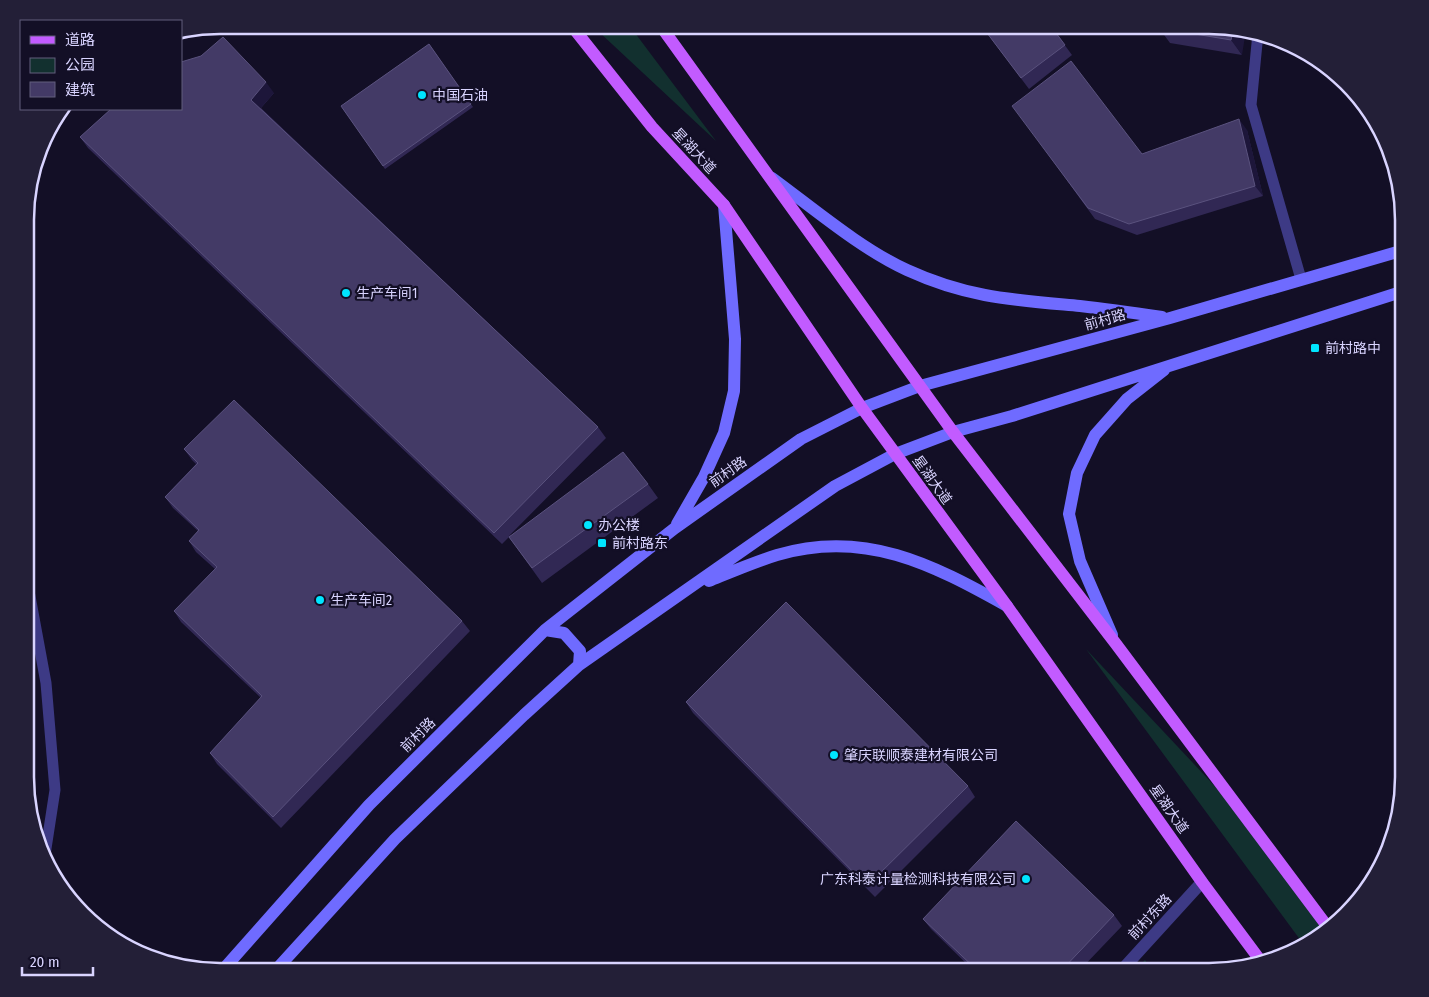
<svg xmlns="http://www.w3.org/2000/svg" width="1429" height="997" font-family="'Fira Sans Condensed','Noto Sans SC',sans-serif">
<rect width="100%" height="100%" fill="#130f26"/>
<path fill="#12302f" d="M593,25H629L716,141L598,31Z
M1086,649L1224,796L1324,929L1304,945Z
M1145,960L1153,972H1133Z"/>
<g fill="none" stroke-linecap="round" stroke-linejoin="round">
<path stroke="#3d3a85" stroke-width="11" d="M1258,33L1251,105L1301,279
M27,580L46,683L55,790L45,855"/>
<path stroke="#3d3a85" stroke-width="12" d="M1120,972L1202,882"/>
<path stroke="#6f6bff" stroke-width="12" d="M772,178C813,208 861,249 907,270C968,298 1014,300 1080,306C1107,309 1135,313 1162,317
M677,524L704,477L724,433L734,391L735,339L724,205
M709,581C731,572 754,562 777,555C864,529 932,564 1007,606
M545,630L564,633L580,651L579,665
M1112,635L1080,561L1069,514L1077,473L1095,435L1127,399L1164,370
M221,972L369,805L545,630L675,528L801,439L862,408L920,386L1170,318L1404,250
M274,972L395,839L524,715L579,665L835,486L895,454L953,432L1012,416L1404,291"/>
<path stroke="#c25bff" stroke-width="12" d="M571,25L652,127L724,205L862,408L1007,606L1202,882L1260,960
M660,25L953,432L1116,644L1327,926"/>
</g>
<path fill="#312854" d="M981,25H1050L1072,55L1029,89Z
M1222,25L1242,55L1170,43L1159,28Z
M429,44L473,107L385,169L341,106Z
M274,93L261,108L598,427L606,438L509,536L648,484L658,498L542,583L509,537L502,544L88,148L80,137Z
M1020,116L1142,154L1247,130L1263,196L1137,235L1095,219Z
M184,449L462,621L470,631L281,828L217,764L210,753L261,698L181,622L174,611L215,569L196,552L189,541L198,531L173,508L165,497L196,464L192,460Z
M686,702L968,786L975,797L875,897L693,713Z
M1114,915L1122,926L1078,972H975L931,929L923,919Z"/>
<path fill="#1d163a" d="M1234,28L1246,30L1242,55L1231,40Z
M266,82L274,93L259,110L251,100Z
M1239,119L1247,130L1263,196L1255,186Z"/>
<path fill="#433a66" stroke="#5a527e" d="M981,25H1050L1065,45L1021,78Z
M1160,25H1222L1234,28L1231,40L1159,28Z
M223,37L266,82L251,100L598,427L494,533L80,137L111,109H181V62L201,56Z
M429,44L471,104L383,166L341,106Z
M1071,61L1142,154L1239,119L1255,186L1129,224L1088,208L1012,106Z
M234,400L462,621L273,817L210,753L262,696L174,611L217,567L189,541L199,530L165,497L198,463L184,449Z
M623,452L648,484L532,568L509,537Z
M786,602L968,786L867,886L686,702Z
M1016,821L1114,915L1060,972H979L923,919Z
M831,967L836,972H826Z"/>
<g fill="#00e5ff" stroke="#130f26" stroke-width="2">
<circle cx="422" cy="95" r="5"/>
<circle cx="346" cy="293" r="5"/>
<rect x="1310" y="343" width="10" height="10" rx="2.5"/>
<circle cx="588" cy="525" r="5"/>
<rect x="597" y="538" width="10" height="10" rx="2.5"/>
<circle cx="320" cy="600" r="5"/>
<circle cx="834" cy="755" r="5"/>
<circle cx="1026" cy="879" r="5"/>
</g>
<g text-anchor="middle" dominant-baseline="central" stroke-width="4.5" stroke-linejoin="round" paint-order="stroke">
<g font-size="14" fill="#d9d4ff" stroke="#130f26" text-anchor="start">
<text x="432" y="95">中国石油</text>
<text x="356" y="293">生产车间1</text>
<text x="1325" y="348">前村路中</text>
<text x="598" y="525">办公楼</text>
<text x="612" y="543">前村路东</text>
<text x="330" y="600">生产车间2</text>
<text x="844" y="755">肇庆联顺泰建材有限公司</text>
<text x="1016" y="879" text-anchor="end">广东科泰计量检测科技有限公司</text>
</g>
<g font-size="14" fill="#d9d4ff" stroke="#130f26">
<text transform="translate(694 151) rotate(47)">星湖大道</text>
<text transform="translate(1105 320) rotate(-16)">前村路</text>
<text transform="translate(728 472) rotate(-35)">前村路</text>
<text transform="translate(932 480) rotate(54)">星湖大道</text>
<text transform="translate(418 735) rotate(-45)">前村路</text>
<text transform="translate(1169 809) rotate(55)">星湖大道</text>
<text transform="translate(1150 917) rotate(-47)">前村东路</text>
</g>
</g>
<path d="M0 0H1429V997H0ZM220 34H1209A186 186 0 0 1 1395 220V777A186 186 0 0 1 1209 963H220A186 186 0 0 1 34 777V220A186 186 0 0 1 220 34Z" fill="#231f37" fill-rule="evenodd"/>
<path fill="none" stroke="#d9d4ff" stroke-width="2.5" d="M220 34H1209A186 186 0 0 1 1395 220V777A186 186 0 0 1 1209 963H220A186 186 0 0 1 34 777V220A186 186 0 0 1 220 34Z"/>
<rect x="20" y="20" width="162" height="90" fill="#130f26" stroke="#625e7d"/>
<rect x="30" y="36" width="25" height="8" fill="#c25bff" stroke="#625e7d"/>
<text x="65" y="45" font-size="15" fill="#d9d4ff">道路</text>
<rect x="30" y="58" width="25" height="15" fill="#12302f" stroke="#625e7d"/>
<text x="65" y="70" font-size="15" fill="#d9d4ff">公园</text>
<rect x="30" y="82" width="25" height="15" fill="#433a66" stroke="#625e7d"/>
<text x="65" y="95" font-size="15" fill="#d9d4ff">建筑</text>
<path d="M22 967v8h71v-8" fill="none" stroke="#d9d4ff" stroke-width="2.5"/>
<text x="30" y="967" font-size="15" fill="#d9d4ff" stroke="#130f26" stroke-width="4" paint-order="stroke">20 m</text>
</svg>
